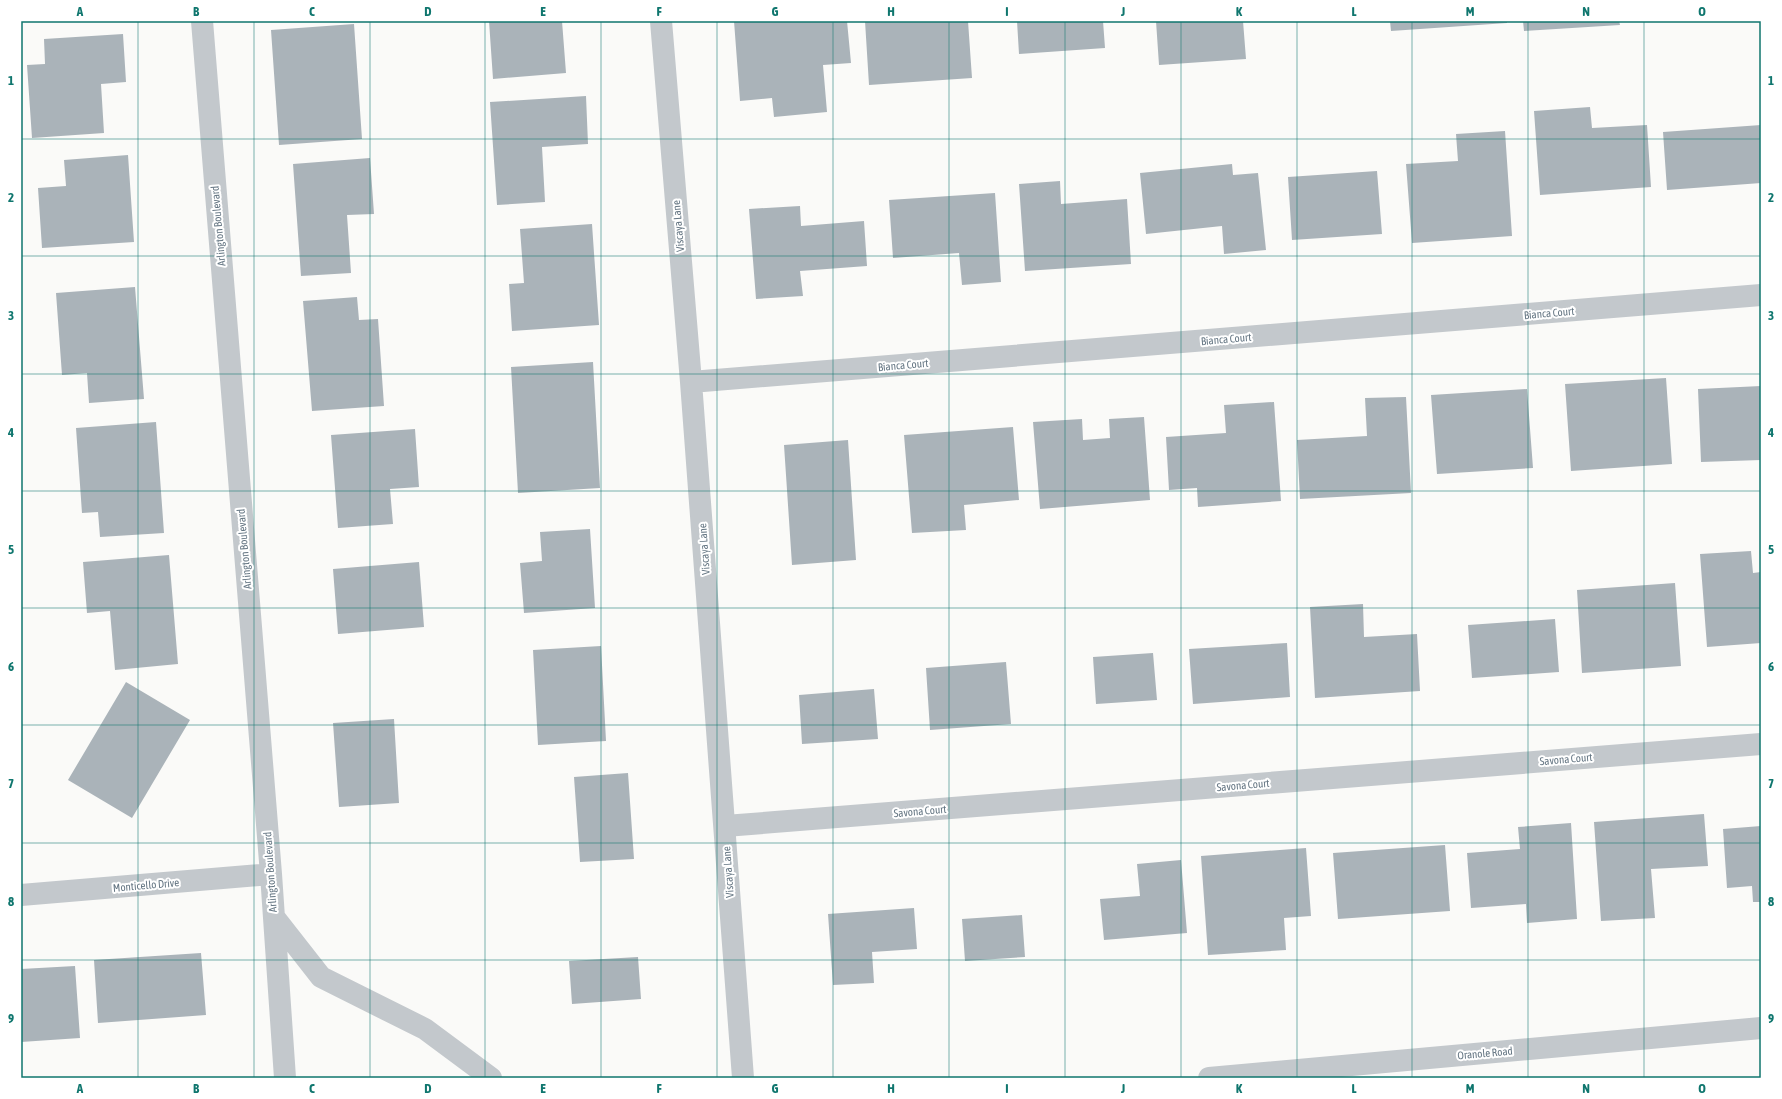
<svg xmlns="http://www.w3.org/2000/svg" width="1782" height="1099" font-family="'Asap Condensed',sans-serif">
<rect width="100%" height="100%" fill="#fafaf8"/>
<path fill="#aab3b9" d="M489,21H562L566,73L493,79Z
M734,21H847L851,63L823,65L827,112L774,117L772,98L740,101Z
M865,21H968L972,78L869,85Z
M1017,21H1103L1105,48L1019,54Z
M1156,21H1243L1246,59L1159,65Z
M1390,21H1507V23L1391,31Z
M1523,21H1619L1620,25L1524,31Z
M354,24L362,139L279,145L271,30Z
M123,34L126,82L101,84L104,133L32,138L27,65L45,64L44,39Z
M586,96L588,144L542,147L545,202L497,205L490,102Z
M1590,107L1592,128L1647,125L1651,187L1540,195L1534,111Z
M1761,125V183L1667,190L1663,132Z
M1505,131L1512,236L1412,243L1406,164L1458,161L1456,134Z
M128,155L134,242L42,248L38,188L66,186L64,160Z
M370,158L374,214L347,215L351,273L301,276L293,164Z
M1232,164L1233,175L1258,173L1266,250L1224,254L1222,226L1146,234L1140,173Z
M1377,171L1382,234L1292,240L1288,177Z
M1060,181L1061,204L1127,199L1131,264L1025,271L1019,184Z
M995,193L1001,282L962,285L959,253L893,258L889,200Z
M800,206L801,226L864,221L867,266L800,271L803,296L756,299L749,209Z
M592,224L599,325L512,331L509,284L524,283L520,229Z
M135,287L144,399L89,403L87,373L62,375L56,293Z
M357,297L359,320L378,319L384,406L312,411L303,301Z
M593,362L600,488L518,493L511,367Z
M1666,378L1672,464L1571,471L1565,384Z
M1761,386V460L1701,462L1698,389Z
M1527,389L1533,468L1437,474L1431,395Z
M1406,397L1411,493L1300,499L1297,440L1367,436L1365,398Z
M1274,402L1281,501L1198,507L1197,488L1169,490L1166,437L1226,433L1224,405Z
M1144,417L1150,500L1040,509L1033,422L1082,419L1083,440L1110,438L1109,419Z
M156,422L164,533L100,537L98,512L82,513L76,428Z
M1013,427L1019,500L964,505L966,530L912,533L904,435Z
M415,429L419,487L390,489L393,524L338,528L331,435Z
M848,440L856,560L792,565L784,445Z
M590,529L595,608L524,613L520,563L542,561L540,532Z
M1751,551L1753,573L1761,572V643L1707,647L1700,554Z
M169,555L178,664L115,670L110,611L87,613L83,562Z
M419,562L424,627L338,634L333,569Z
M1675,583L1681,666L1582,673L1577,590Z
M1363,604L1364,637L1417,634L1420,691L1315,698L1310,607Z
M1555,619L1559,672L1472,678L1468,625Z
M1287,643L1290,697L1193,704L1189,649Z
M601,646L606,741L538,745L533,650Z
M1153,653L1157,700L1096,704L1093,657Z
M1006,662L1011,724L930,730L926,668Z
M126,682L190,720L132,818L68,780Z
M874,689L878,739L802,744L799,695Z
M394,719L399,803L339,807L333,723Z
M628,773L634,859L580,862L574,777Z
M1704,814L1708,866L1651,869L1655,918L1601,921L1594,822Z
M1571,823L1577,919L1527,923L1526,904L1471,908L1467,853L1520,849L1518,827Z
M1761,826V902H1753L1752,886L1727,888L1723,829Z
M1445,845L1450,911L1338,919L1333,853Z
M1306,848L1311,916L1284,918L1286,950L1208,955L1201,856Z
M1181,860L1187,933L1104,940L1100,899L1140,896L1137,864Z
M914,908L917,949L872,952L874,983L833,985L828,914Z
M1022,915L1025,957L965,961L962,919Z
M201,953L206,1015L98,1023L94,960Z
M638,957L641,999L572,1004L569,961Z
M75,966L80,1038L21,1042V969Z"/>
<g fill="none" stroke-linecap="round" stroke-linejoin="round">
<path stroke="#c3c8cc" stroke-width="22" d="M202,21L271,874L285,1078
M661,21L691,382L743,1078
M691,382L1761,295
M725,826L1761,744
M21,895L271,874
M274,917L321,977L425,1029L491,1078"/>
<path stroke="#c3c8cc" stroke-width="22" d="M1209,1078L1761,1028"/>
</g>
<path fill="none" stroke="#0f766e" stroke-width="1" stroke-opacity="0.55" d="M138,21V1078M254,21V1078M370,21V1078M485,21V1078M601,21V1078M717,21V1078M833,21V1078M949,21V1078M1065,21V1078M1181,21V1078M1297,21V1078M1412,21V1078M1528,21V1078M1644,21V1078M21,139H1761M21,256H1761M21,374H1761M21,491H1761M21,608H1761M21,725H1761M21,843H1761M21,960H1761"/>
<g text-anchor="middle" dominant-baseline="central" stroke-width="4" stroke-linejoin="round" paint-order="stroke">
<g font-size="11" fill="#657683" stroke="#fff">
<text transform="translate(218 226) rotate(-95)">Arlington Boulevard</text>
<text transform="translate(678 226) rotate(-95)">Viscaya Lane</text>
<text transform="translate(1549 313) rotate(-5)">Bianca Court</text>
<text transform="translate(1226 339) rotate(-5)">Bianca Court</text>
<text transform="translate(903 365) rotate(-5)">Bianca Court</text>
<text transform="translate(244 549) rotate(-95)">Arlington Boulevard</text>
<text transform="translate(704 549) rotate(-94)">Viscaya Lane</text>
<text transform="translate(1566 759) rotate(-5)">Savona Court</text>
<text transform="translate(1243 785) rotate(-5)">Savona Court</text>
<text transform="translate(920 811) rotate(-5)">Savona Court</text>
<text transform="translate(270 872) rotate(-94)">Arlington Boulevard</text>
<text transform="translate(728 872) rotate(-94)">Viscaya Lane</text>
<text transform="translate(146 885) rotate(-5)">Monticello Drive</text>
<text transform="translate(1485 1053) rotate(-5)">Oranole Road</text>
</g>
</g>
<rect width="1782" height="1099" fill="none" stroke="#ffffff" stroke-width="44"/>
<rect x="22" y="22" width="1738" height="1055" fill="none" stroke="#0f766e" stroke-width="1.5"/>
<g font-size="13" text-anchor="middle" font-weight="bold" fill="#0f766e">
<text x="80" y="16">A</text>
<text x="196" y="16">B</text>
<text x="312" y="16">C</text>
<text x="428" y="16">D</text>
<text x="543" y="16">E</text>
<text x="659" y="16">F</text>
<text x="775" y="16">G</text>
<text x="891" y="16">H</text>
<text x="1007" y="16">I</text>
<text x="1123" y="16">J</text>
<text x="1239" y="16">K</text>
<text x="1354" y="16">L</text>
<text x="1470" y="16">M</text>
<text x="1586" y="16">N</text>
<text x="1702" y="16">O</text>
<text x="11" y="85">1</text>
<text x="1771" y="85">1</text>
<text x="11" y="202">2</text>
<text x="1771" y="202">2</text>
<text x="11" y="320">3</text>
<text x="1771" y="320">3</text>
<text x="11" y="437">4</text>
<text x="1771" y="437">4</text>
<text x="11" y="554">5</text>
<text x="1771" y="554">5</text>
<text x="11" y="671">6</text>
<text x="1771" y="671">6</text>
<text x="11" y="788">7</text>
<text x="1771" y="788">7</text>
<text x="11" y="906">8</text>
<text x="1771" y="906">8</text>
<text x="11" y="1023">9</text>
<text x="1771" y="1023">9</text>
<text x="80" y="1093">A</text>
<text x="196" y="1093">B</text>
<text x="312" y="1093">C</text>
<text x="428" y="1093">D</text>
<text x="543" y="1093">E</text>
<text x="659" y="1093">F</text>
<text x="775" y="1093">G</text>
<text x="891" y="1093">H</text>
<text x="1007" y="1093">I</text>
<text x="1123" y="1093">J</text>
<text x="1239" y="1093">K</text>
<text x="1354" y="1093">L</text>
<text x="1470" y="1093">M</text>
<text x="1586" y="1093">N</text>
<text x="1702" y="1093">O</text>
</g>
</svg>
